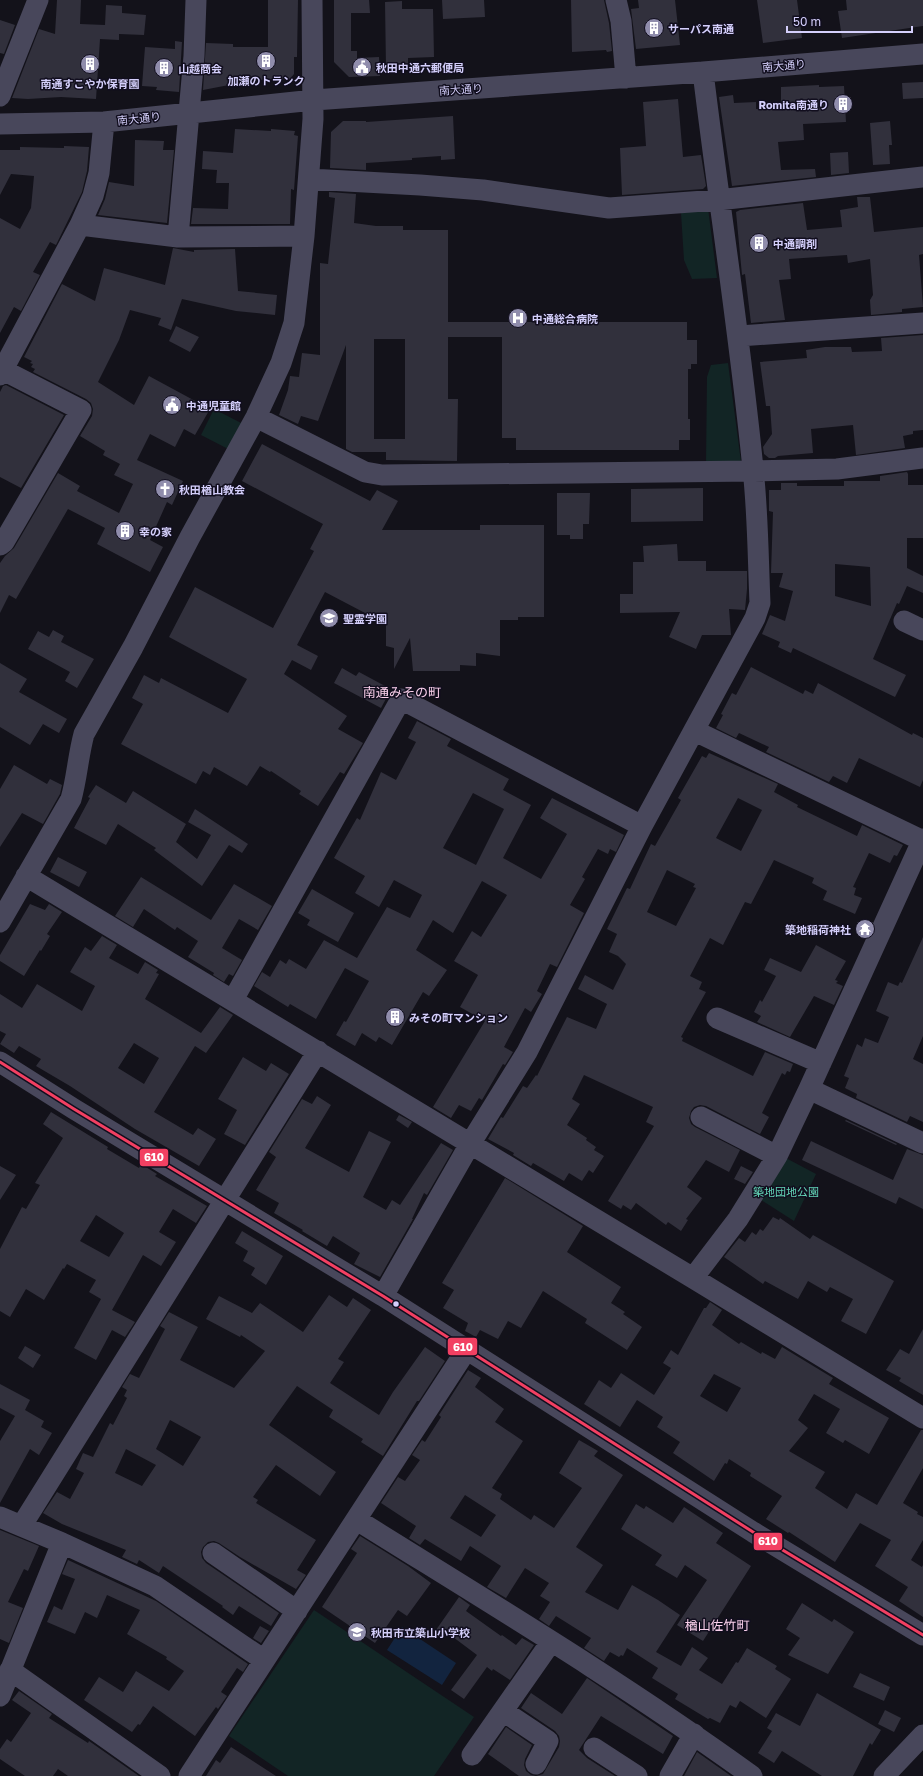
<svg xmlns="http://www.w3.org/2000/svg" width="923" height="1776" font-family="'Golos Text','Noto Sans JP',sans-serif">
<rect width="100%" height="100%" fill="#13121a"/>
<path fill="#122525" d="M708,208L717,278L692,279L684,260L681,213Z
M728,363L741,462L706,463L707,377L711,365Z
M214,409L245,425L232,451L201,435Z
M784,1157L816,1174L794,1221L758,1198Z
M314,1610L474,1717L434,1776H288L229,1736Z"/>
<path fill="#12243f" d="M402,1627L456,1663L442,1685L387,1650Z"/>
<path fill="#31303c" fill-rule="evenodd" d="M57,0H81L80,24L105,25L106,5L122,6V13L146,15L144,35L119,34V40L100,39L96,99L61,97L28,99L12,98L39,29L55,34Z
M268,0H298L297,57H294V74L290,79L255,80L203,90L206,43L233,44V47H268Z
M334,0H369L370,13H351V51H357V58L379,57L380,76L349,77L334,62Z
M442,0H484L485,17L443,19Z
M571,0H604L609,23L612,51L607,52L606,50L572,52Z
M638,0H675L680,45L636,49L631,9L639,8Z
M757,0H797L802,38L763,43Z
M846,0H923V26L842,38L838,11L847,10Z
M402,1V9H433L434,57L408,58V68H386L385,2Z
M0,20L15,25L4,54L0,53Z
M175,41L182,42L179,92L156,90L157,87L142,86L145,47L175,49Z
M923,82V98L903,99L902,83Z
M819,85V87L844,86L846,122L803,124L804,140L778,142L781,170L815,169L816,177L732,186L719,97L733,95L734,103L756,102V109L781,108V87Z
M678,99L683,157L701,155L706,186L703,189L622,195L620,148L646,146L643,102Z
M453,116L455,159L441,160V156L412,158V160L366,163V170L330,168L331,132L343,121H366V122Z
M890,121L892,145H889L890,164L873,165L870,123Z
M235,129L271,131V129L295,131L294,135L298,136L294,190L291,189L290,224H191L193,208L228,209L229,183H216L217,170L202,169L203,151L233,153Z
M135,140L164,141L163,150H174L167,223L98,215L105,199L109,182L134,186Z
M64,146L89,147L87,171L82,192L56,245L50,242L33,272L40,275L21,311L14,307L0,333V218L20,229L31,208L34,176L11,174L0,195V150H20V147L64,148Z
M848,152L849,173L831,175L830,153Z
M329,192L356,194L354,223L376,226H403V230H448V322H687V340H697V364H691V369H688V419H690V440H679V450H516V438H502V337H448V399H458L457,461L386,460V452H352L346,449V345L318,421L301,416L298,424L279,415L288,390L290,376L299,377L302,353L320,355V263L328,264L335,198L329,197ZM374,339H405V439H374Z
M857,197H870L874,232L923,227V254L919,255L923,307L902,309V312L871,315L870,300L873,295L870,259L848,263L847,255L789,259L791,279L779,280L785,320L751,323L745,274L742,275L736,212L740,210L803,203L807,230L842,227L840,210L858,207Z
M173,248L194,252V250L235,249L238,291L277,295L275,315L236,311L182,299L171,330L158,325L161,318L130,310L119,340L98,382L134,405L149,376L210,409L195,435L184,429L175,447L150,434L137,460L183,481L172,505L167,502L150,540L163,547L150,572L97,544L105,528L68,509L16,599L9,595L0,613V563L5,556L14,548L58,473L80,486L77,491L119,513L133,484L114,475L120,464L103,455L105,451L80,436L92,416L93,409L91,403L86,399L33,372L35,369L31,367L33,364L30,363L32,361L24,357L62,284L95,301L104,268L165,285Z
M176,326L199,337L190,352L169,341Z
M923,335V430L913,431V434L903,436L905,448L856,455L853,425L811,429L813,453L778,456L775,458H769L764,454L763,447L772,434L770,406H766L760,362L807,358L806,350L825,347H851L852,352L882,351L881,338Z
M6,385L64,415L21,488L0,477V392L3,386Z
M262,444L370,501L377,490L398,501L382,530H480V525H544V617H518V620H500V656L476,653V666L460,665V671H413L410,638L394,669V648L386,646V624L325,592L297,645L318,656L311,670L292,660L284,674L347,716L338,729L363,743L344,774L340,772L318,806L299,794L301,791L271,771L270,772L260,766L247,786L214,767L210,775L203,771L196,784L121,744L143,704L132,698L144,675L159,683L161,678L228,713L247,679L169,637L195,587L273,628L314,551L310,549L323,524L242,481Z
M907,472L908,474V485H923V538H907V568L923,576V593L907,586L899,604L897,603L873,659L906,675L895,697L793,648L791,653L778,647L780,642L762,634L770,615L785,621L793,591L779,587L783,573H771L773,512L769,511V490H781V483H797V486H844V481H880V476ZM835,564L870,567L871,606L835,596Z
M703,488V521L631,522V489Z
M557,493H590L589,524H583V539H570V535H557Z
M677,544L678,561H706V571H747V589L745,610L729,609L731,635H702L696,649L669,637L680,612L620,613V594H633V562H644L643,546Z
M53,630L64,636L61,642L94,659L77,688L65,681L70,672L28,649L38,631L49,637Z
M0,663L27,679L19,692L67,719L59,733L43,724L30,745L0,727Z
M751,667L803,694L805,690L813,694L818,683L912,735L913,733L923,738V780L920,787L859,758L847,783L833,776L829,782L766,752L769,747L739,733L736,738L716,728L723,715L721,714L732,693L736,695Z
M342,668L356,676L359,672L385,686L382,692L388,695L381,708L334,683Z
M417,721L451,739L447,746L509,779L503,790L531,805L503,858L541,879L567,834L540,818L552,798L624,835L616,852L610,849L608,854L598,849L582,877L585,879L570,905L584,913L557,967L550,964L537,991L542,994L531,1012L525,1008L504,1047L513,1052L505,1065L503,1064L482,1100L479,1098L471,1111L459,1105L451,1118L433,1107L485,1021L460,1007L478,975L454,961L472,931L481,937L507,895L482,881L453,933L433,920L416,950L447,970L429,996L423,992L392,1045L379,1037L376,1042L362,1033L355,1046L336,1035L344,1021L346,1022L369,981L345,968L316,1019L290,1004L288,1007L254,986L262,972L270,977L280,960L286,964L289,959L306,969L324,940L357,958L387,907L410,918L422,895L394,880L379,907L355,893L365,876L334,858L357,818L360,820L381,772L396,780L416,742L408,738ZM473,793L504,809L476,865L443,848Z
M709,753L778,784L774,792L798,805L797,807L857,836L862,825L903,845L897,856L894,855L890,863L869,853L853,887L856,888L854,895L862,898L855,914L823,900L827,891L812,883L814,878L774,860L751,904L745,902L723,945L710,938L690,976L702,982L699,989L706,992L681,1037L683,1038L682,1041L753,1076L765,1052L793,1064L790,1072L787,1071L785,1075L782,1073L762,1113L769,1117L760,1134L706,1106L700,1105L694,1107L691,1111L689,1118L691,1124L695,1127L740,1150L729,1172L706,1160L687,1187L702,1198L686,1219L688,1220L681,1231L668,1222L666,1225L636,1203L631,1210L623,1205L621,1209L608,1201L654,1126L646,1122L653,1107L584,1075L572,1099L580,1104L567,1125L587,1138L586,1140L596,1147L594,1150L604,1156L593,1173L589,1170L582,1181L569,1173L564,1181L533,1163L531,1166L513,1155L514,1153L488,1139L501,1117L503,1118L523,1086L527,1088L536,1075L537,1076L567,1017L596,1029L607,1004L578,989L585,975L613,990L626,964L618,956L609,952L617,934L607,929L627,888L630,889L651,844L655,846L681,800L678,798L702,756L706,758ZM738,798L762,810L741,851L716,838ZM667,870L695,884L693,887L696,888L676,926L647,912Z
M14,765L47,784L50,779L62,785L60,794L43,824L22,813L0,847V789Z
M96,785L126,803L133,791L186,824L176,842L197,859L211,835L188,822L195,809L248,844L242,853L229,845L202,886L154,850L156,848L118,824L106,845L74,828L90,798L88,797Z
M58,857L87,872L79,887L50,872Z
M141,877L211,920L234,884L272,906L258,930L239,919L222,948L242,960L233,976L229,974L224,982L213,975L214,973L188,957L198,941L177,927L175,930L144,909L133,927L115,916Z
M312,889L354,913L338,942L307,925L310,920L298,913Z
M30,904L45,910L49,904L62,912L47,934L50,936L41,951L40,950L24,976L0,961V955Z
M102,936L117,945L109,958L138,974L145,962L158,970L156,973L159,974L145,999L201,1033L220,1007L233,1015L206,1053L195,1046L154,1112L193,1135L198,1128L216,1139L199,1166L135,1129L70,1086L36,1066L41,1059L19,1046L14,1053L0,1044L6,1034L0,1031V994L22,1008L37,984L82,1011L95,986L70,972L85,947L91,951ZM134,1043L159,1058L144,1084L118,1068Z
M923,937V1036L913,1059L923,1064V1122L910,1116L907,1122L856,1098L857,1094L845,1088L849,1078L844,1076L857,1044L862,1047L865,1038L878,1043L889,1017L876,1011L888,982L898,986L900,982L902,983Z
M816,945L846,961L835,980L838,981L836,983L843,986L834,1005L814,996L790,1037L757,1022L761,1016L754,1012L760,1000L762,1002L776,976L764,970L770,958L801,972Z
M243,1057L266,1071L271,1063L289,1074L245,1145L224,1134L237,1110L218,1099Z
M317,1096L331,1105L305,1148L349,1172L369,1131L391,1142L363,1197L386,1210L392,1200L400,1205L441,1143L453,1150L427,1195L424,1193L412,1219H413L380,1277L354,1264L360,1253L333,1236L327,1246L302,1231L303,1230L274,1213L279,1203L256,1190L276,1157L269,1152L302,1099L312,1104Z
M51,1112L108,1147L107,1149L139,1168L141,1164L157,1174L155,1176L207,1206L196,1223L173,1209L159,1232L176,1242L161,1266L143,1255L112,1310L135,1322L125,1337L112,1330L96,1360L74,1348L101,1299L89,1292L96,1280L67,1264L64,1269L63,1268L44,1300L26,1289L10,1317L0,1311V1249L22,1207L26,1209L40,1185L35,1183L63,1138L43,1124ZM96,1215L124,1233L109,1257L80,1241Z
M399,1115L412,1122L408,1128L396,1120Z
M846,1120L897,1144L896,1145L845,1121Z
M811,1141L893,1180L907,1149L923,1155V1209L899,1197L896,1204L802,1160Z
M0,1166L16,1175L0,1200Z
M741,1166L753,1172L745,1184L734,1179Z
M505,1178L583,1226L567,1252L621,1287L611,1303L625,1312L623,1314L642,1327L627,1350L585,1323L587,1319L543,1291L521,1328L508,1321L498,1339L480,1330L476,1337L465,1331L468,1323L443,1308L454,1290L442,1283Z
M773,1217L779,1220L780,1218L810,1239L813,1235L894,1281L866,1334L841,1321L853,1299L830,1287L827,1292L808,1281L798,1299L765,1281L763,1284L724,1257L739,1238L745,1242L752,1232L756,1235L760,1229L763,1231Z
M242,1231L283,1256L266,1285L251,1275L255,1268L243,1261L248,1251L235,1243Z
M329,1295L347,1307L353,1298L371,1310L338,1359L344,1362L330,1383L379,1415L393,1392L425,1347L445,1361L419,1401H417L383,1456L361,1442L363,1439L329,1417L333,1410L297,1386L269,1425L336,1472L320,1496L276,1465L253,1497L258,1500L256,1503L316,1540L297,1570L306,1575L296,1589L240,1557L219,1543L214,1541L208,1542L203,1547L201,1552L202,1558L206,1563L279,1613L271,1626L239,1606L233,1615L222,1607L223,1606L163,1566L159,1573L139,1560L137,1564L122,1557L126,1550L62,1524L43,1513L57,1492L70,1499L84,1473L76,1469L83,1453L93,1457L110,1423L113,1425L127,1398L124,1396L127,1390L122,1387L130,1374L139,1378L165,1329L160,1326L169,1312L198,1327L180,1360L234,1388L265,1351L241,1335L240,1337L206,1319L219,1296L252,1313L260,1303L303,1332ZM170,1420L201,1437L183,1466L156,1449ZM126,1449L156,1465L142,1486L115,1473Z
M710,1302L722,1310L712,1325L739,1344L741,1342L761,1354L762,1352L775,1359L782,1347L833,1378L829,1384L889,1418L869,1454L845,1440L843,1443L826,1433L840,1409L814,1394L798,1420L808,1428L789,1451L825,1472L815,1488L847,1509L856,1493L877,1505L921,1430H923V1468L903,1503L918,1512L917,1514L923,1517V1540L911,1560L922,1567L923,1565V1617L899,1601L908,1587L875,1566L891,1540L860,1523L835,1562L789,1532L788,1533L766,1519L782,1496L750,1476L751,1473L729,1459L727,1464L725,1463L714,1481L673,1453L680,1442L657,1427L663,1417L637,1400L620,1427L584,1404L599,1380L611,1388L621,1373L654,1395L671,1368L663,1363L671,1350L678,1355L704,1308H706ZM714,1374L741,1388L727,1412L700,1396Z
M923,1329V1395L899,1381L901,1378L886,1370L900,1349L909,1354Z
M25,1346L41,1355L33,1368L18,1358Z
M468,1370L481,1378L475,1387L504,1409L495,1422L523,1441L492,1488L502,1494L500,1499L531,1520L534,1515L554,1528L582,1488L559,1473L579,1440L598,1451L594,1456L623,1475L576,1547L603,1565L585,1592L618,1610L632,1585L658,1600L680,1615L656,1652L681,1666L692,1647L708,1658L699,1670L722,1684L736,1662L738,1663L747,1648L777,1666L775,1669L791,1679L766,1718L740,1701L736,1708L730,1705L720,1723L710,1718L708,1719L675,1699L678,1694L652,1678L658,1668L627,1648L623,1656L621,1655L619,1657L610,1652L604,1661L584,1648L591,1638L556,1616L549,1626L539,1619L550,1602L540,1596L549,1583L525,1568L506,1598L487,1587L501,1566L470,1546L461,1561L425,1539L420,1545L409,1538L416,1526L381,1503L398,1477L405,1481L420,1460L412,1455L422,1440L425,1442L441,1417L439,1415ZM465,1495L496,1515L481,1537L450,1518Z
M0,1384L30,1400L25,1410L44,1421L41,1427L52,1433L39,1455L30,1449L0,1503V1441L15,1416L0,1408Z
M636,1504L644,1509L646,1506L673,1523L684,1507L723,1533L716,1543L751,1566L703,1641L677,1625L707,1580L685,1565L677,1578L655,1565L662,1555L621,1529Z
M0,1530L39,1546L28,1571L24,1569L8,1602L23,1608L9,1643L0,1639Z
M360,1536L408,1566L431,1583L407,1616L398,1610L375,1643L322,1607L357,1553L351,1549Z
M68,1560L156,1601L248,1664L243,1672L237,1668L221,1692L227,1696L218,1709L216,1707L195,1736L153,1706L140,1725L138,1724L132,1732L84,1700L99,1677L123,1692L136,1671L169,1691L184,1671L166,1659L167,1657L127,1634L140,1610L107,1595L97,1618L85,1612L75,1634L47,1622L54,1606L62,1610L75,1579L62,1574Z
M459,1597L470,1605L466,1611L501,1636L502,1635L516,1645L522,1638L534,1645L510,1680L493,1669L492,1671L487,1667L464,1699L451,1690L477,1655L449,1634L447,1637L436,1630Z
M802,1603L832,1622L834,1619L854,1632L828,1674L788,1655L800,1638L786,1629Z
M260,1626L269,1631L261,1643L253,1638Z
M860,1673L890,1687L884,1701L853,1687Z
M587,1678L673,1736L663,1754L601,1716L579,1750L587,1758L615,1776H519L488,1754L506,1727L532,1745L525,1759L524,1765L526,1771L531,1775L536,1776L543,1774L559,1747L560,1741L559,1736L555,1731L521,1708L531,1693L562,1714Z
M19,1691L52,1714L49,1718L88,1743L89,1741L139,1776H68L58,1769L53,1776H25L0,1759V1749L7,1739L11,1742L31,1713L12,1700Z
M817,1693L881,1730L872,1745L870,1743L853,1776H822L782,1751L774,1763L758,1753L772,1731L767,1728L776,1713L800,1726Z
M885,1710L901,1718L894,1732L878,1724Z
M231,1747L276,1776H206L216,1760L220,1763Z
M697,1752L731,1776H684Z"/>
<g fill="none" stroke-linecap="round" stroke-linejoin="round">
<path stroke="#48475b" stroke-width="21" d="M616,0L621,21L626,78
M0,96L38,0
M0,124L104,122L314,100L703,72L923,54
M309,179L420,185L483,190L609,208L718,200L923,177
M80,225L178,237L304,236
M178,237L194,56L196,0
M739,336L923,323
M0,375L80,225L93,196L99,173L104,122
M256,417L365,472L382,475L754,471L837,469L923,458
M0,545L4,542L81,410L3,370
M904,621L923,630
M695,731L923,841
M26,876L693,1278L923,1418
M0,922L71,799C77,778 78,756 84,734L133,647L190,537L256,417L281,363L294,323L304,236L313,119L312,0
M233,1000L401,699L642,826
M717,1018L821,1063
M0,1062L74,1109L383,1296L753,1532L923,1635
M809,1089L923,1143
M701,1117L777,1156
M693,1278L738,1219L777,1156L809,1089L923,839
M383,1296L470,1144L527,1052L642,826L755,618L760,603C758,558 758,513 753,469C740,336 719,205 703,72
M0,1517L62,1543L155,1586L264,1660
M357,1520C490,1603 625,1684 752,1776
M22,1525L318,1051
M213,1553L297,1611
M10,1670L160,1776
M0,1696L62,1543
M503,1711L548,1741L536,1764
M594,1748L637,1776
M472,1755L551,1642
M189,1776L467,1349
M670,1776L694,1734
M884,1776L923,1735"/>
<g stroke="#110e1e" stroke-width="6">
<path id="bus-1" d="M0,1062L74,1109L383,1296L753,1532L923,1635"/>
</g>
<use href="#bus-1" stroke="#f24062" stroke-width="3"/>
</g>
<defs>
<g id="building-disc" transform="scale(1)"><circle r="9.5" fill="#908dac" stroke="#110e1e"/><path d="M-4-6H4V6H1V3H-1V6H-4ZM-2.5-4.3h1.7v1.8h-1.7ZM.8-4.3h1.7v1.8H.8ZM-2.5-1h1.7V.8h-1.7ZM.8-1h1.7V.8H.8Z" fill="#fff"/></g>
<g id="civic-disc" transform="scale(1)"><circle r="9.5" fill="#908dac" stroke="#110e1e"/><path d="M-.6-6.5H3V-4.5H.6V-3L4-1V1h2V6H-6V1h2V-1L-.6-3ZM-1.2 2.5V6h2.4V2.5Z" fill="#fff"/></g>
<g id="hospital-disc" transform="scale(1)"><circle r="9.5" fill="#908dac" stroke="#110e1e"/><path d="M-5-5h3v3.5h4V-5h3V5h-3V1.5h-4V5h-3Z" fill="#fff"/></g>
<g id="church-disc" transform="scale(1)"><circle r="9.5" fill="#908dac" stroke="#110e1e"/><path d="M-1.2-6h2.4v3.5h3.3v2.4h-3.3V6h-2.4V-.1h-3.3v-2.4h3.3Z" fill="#fff"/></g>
<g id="school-disc" transform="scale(1)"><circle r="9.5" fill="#908dac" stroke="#110e1e"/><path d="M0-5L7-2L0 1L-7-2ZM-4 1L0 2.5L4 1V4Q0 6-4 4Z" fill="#fff"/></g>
<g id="temple-disc" transform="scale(1)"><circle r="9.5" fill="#908dac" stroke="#110e1e"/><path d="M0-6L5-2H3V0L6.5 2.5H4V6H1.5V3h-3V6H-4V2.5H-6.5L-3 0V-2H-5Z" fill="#fff"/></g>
</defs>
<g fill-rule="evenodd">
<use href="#building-disc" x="654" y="28"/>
<use href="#building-disc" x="266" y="61"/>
<use href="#building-disc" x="90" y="64"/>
<use href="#civic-disc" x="362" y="67"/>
<use href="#building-disc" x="164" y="68"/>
<use href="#building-disc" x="843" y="104"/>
<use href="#building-disc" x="759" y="243"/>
<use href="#hospital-disc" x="518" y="318"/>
<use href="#civic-disc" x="172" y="405"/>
<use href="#church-disc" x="165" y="489"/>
<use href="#building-disc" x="125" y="531"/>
<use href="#school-disc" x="329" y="618"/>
<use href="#temple-disc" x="865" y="929"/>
<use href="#building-disc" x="395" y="1017"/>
<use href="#school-disc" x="357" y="1632"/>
</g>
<circle fill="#d4cffb" stroke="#110e1e" stroke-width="1.5" cx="396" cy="1304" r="3.5"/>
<g text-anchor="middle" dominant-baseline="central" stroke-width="3" stroke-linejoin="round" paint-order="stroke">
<g font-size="11" font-weight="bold" fill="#d4cffb" stroke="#110e1e" text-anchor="start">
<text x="668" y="28">サーパス南通</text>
<text x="376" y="67">秋田中通六郵便局</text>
<text x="178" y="68">山越商会</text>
<text x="266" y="80" text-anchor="middle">加瀬のトランク</text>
<text x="90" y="83" text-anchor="middle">南通すこやか保育園</text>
<text x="829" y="104" text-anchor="end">Romita南通り</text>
<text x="773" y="243">中通調剤</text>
<text x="532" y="318">中通総合病院</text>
<text x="186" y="405">中通児童館</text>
<text x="179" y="489">秋田楢山教会</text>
<text x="139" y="531">幸の家</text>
<text x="343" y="618">聖霊学園</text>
<text x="851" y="929" text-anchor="end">築地稲荷神社</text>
<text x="409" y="1017">みその町マンション</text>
<text x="371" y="1632">秋田市立築山小学校</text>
</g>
<g font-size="11" fill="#d4cffb" stroke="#110e1e">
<text transform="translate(784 65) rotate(-5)">南大通り</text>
<text transform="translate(461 89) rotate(-4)">南大通り</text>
<text transform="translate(139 118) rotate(-6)">南大通り</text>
</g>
<g font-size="11" fill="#63d4b7" stroke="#110e1e">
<text x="786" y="1191">築地団地公園</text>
</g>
<g font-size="13" fill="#fbd1ec" stroke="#110e1e">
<text x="402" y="692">南通みその町</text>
<text x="717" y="1625">楢山佐竹町</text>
</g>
</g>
<g stroke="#110e1e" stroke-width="1.5">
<rect x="139" y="1148" width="30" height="19" rx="4" fill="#f24062"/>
<rect x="447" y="1337" width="31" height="19" rx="4" fill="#f24062"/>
<rect x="753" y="1532" width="30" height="19" rx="4" fill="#f24062"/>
</g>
<g font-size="11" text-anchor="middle" font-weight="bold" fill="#fff">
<text x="154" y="1161">610</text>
<text x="463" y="1351">610</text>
<text x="768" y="1545">610</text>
</g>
<path d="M787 26v6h125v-6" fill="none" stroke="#d4cffb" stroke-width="2"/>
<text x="793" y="26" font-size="12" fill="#d4cffb" stroke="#110e1e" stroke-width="3" paint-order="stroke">50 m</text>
</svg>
